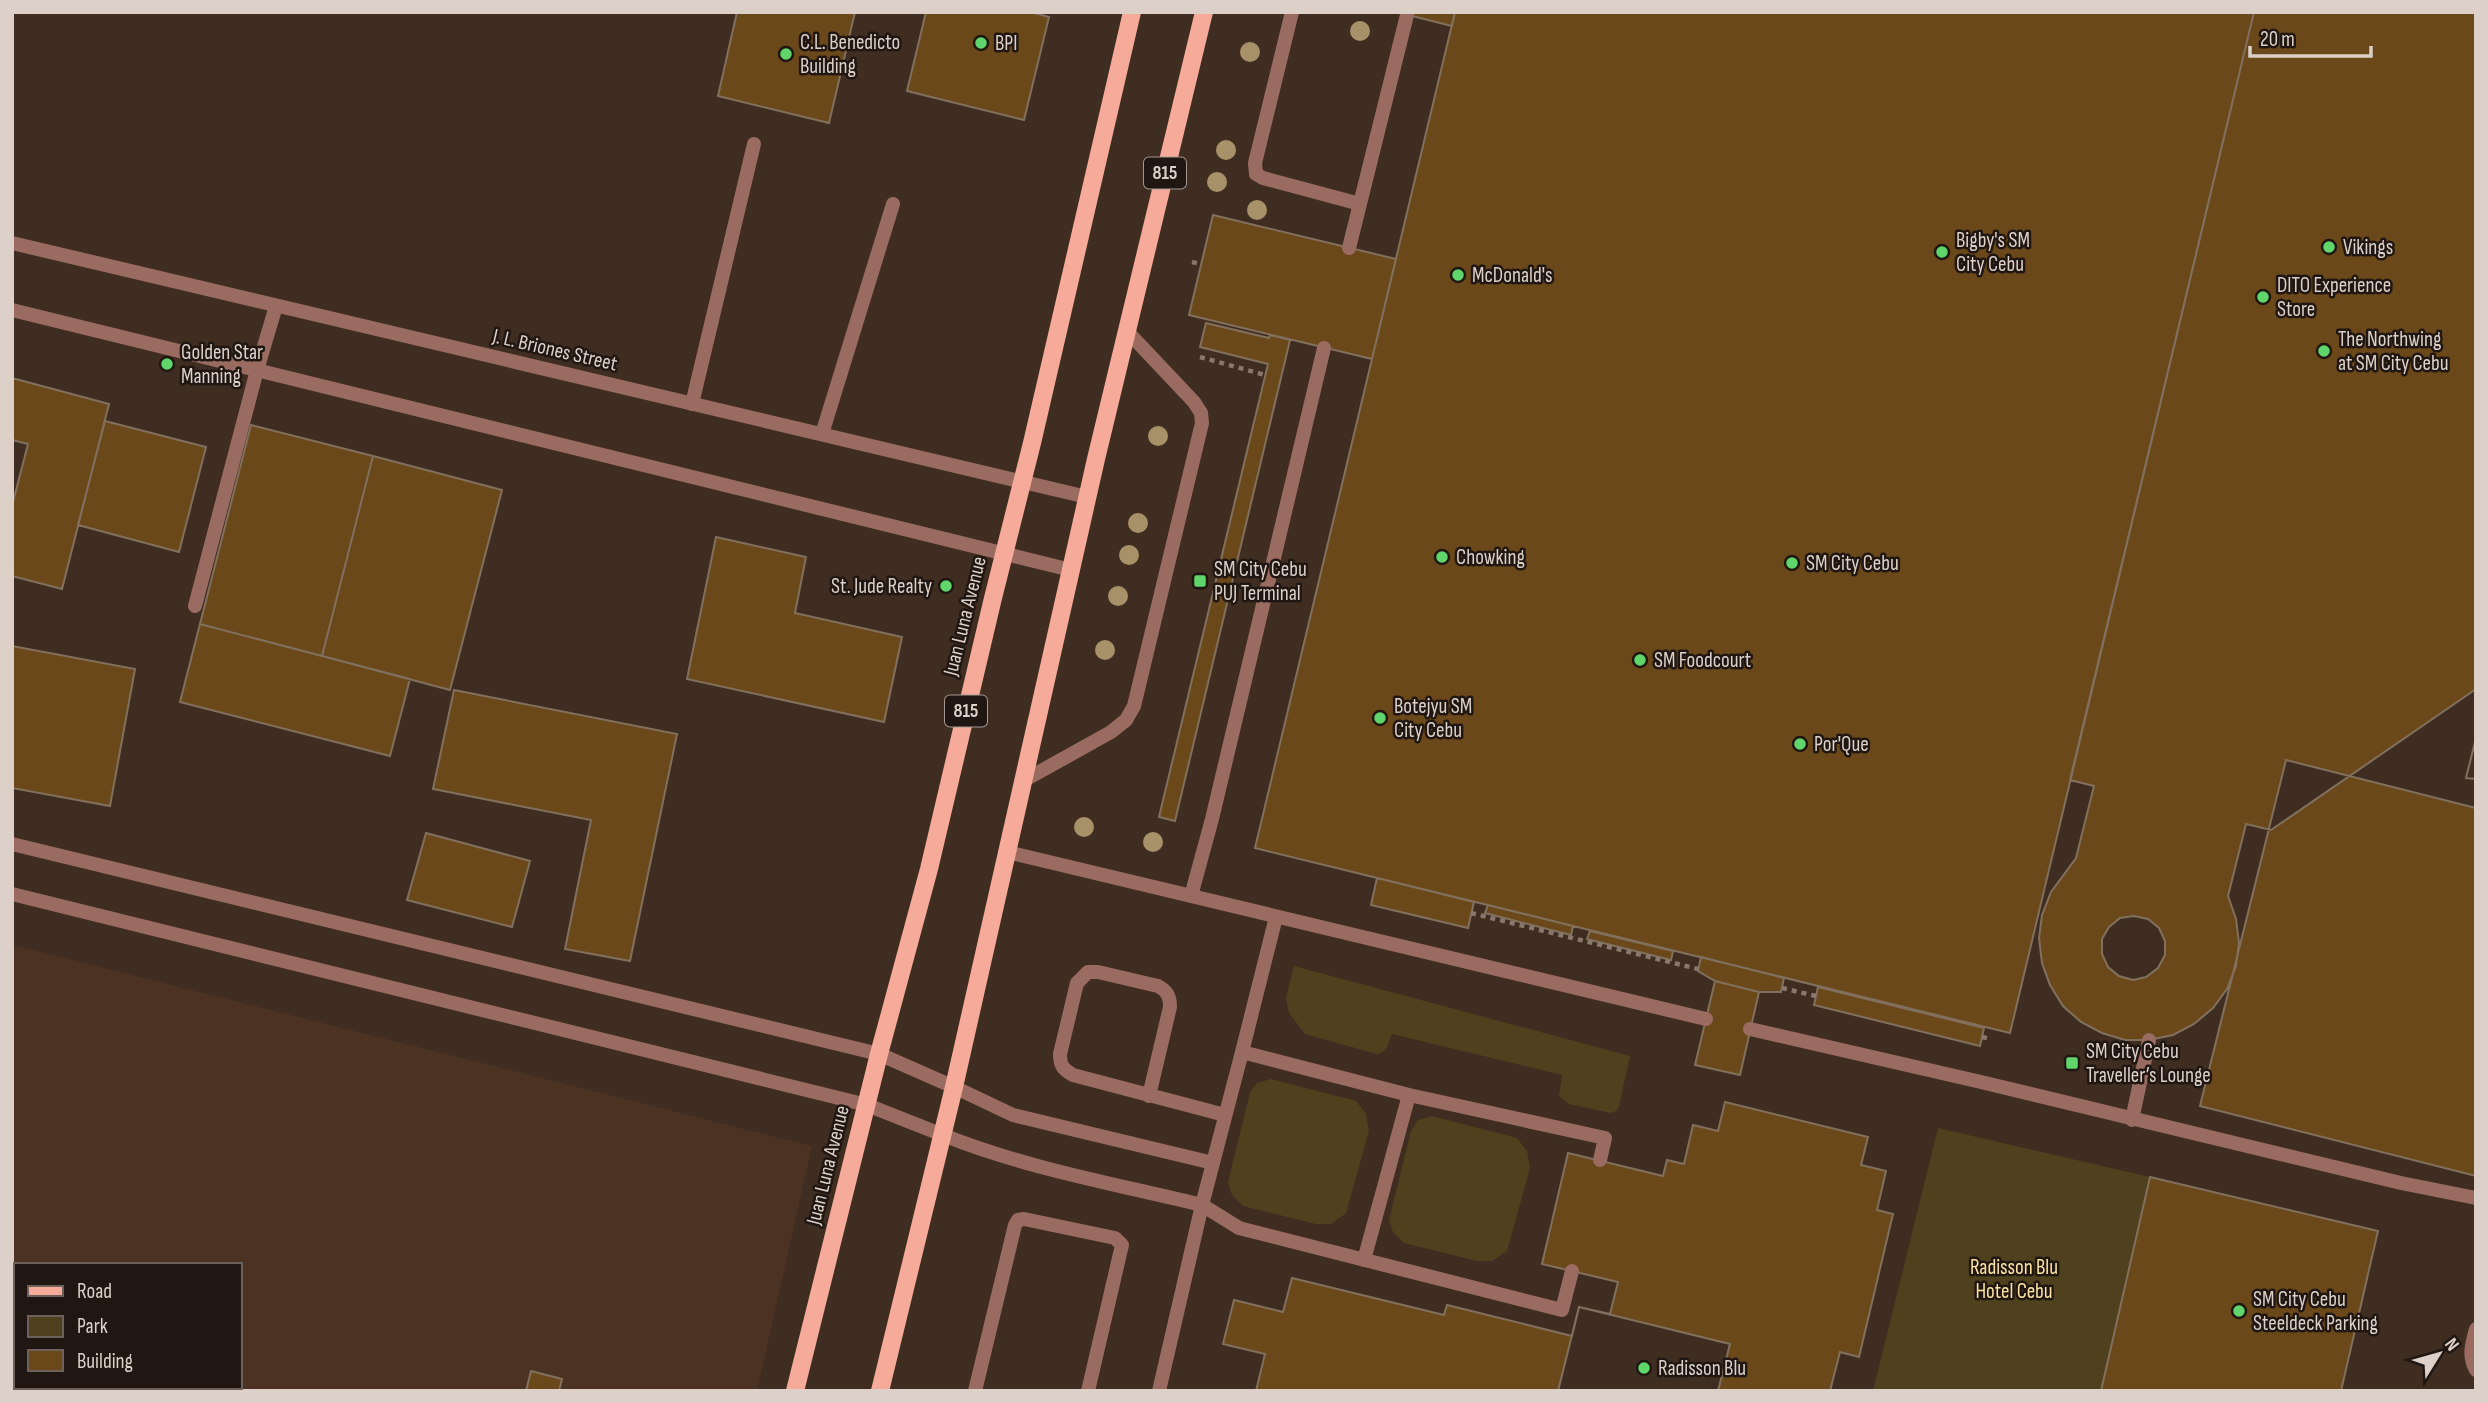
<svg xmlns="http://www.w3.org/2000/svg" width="2488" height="1403" font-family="'Sofia Sans Condensed',sans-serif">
<rect width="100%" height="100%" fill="#402d21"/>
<path fill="#4c3222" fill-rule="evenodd" d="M12,945L812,1146L757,1391H12ZM16,1265H240V1387H16Z"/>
<path fill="#4f411d" d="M1294,966L1630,1056L1619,1106L1616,1111L1611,1113L1569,1104L1559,1096L1562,1075L1392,1034C1388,1043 1388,1052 1377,1054L1305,1034L1289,1013L1286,998Z
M1271,1079L1356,1101L1366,1114L1369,1131L1346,1213L1331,1224H1316L1243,1206L1232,1195L1228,1182L1250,1093L1257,1083Z
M1432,1116L1517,1138L1527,1151L1530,1168L1507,1251L1492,1261H1477L1404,1243L1393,1232L1389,1220L1411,1131L1418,1120Z
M1938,1128L2150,1177L2101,1391H1873Z"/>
<path fill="#6b481a" stroke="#81705d" stroke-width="2" fill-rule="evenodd" d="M737,12H855L829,123L718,96Z
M926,12H1030L1049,17L1024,120L907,91Z
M1396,12H1455L1452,26Z
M1455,12H2254L2010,1033L1255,848Z
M2254,12H2476V689L2271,830L2246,824L2228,896L2236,919L2239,943L2236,966L2227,989L2213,1008L2194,1024L2173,1035L2149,1040H2125L2102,1033L2081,1022L2063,1006L2050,985L2042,963L2039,938L2042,915L2051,892L2076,858L2094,786L2070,780ZM2134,916L2148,919L2159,928L2165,941V955L2158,968L2146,977L2133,980L2119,976L2108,967L2102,954V939L2109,927L2120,918Z
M1213,215L1396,259L1372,359L1189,315Z
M1206,323L1269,338L1270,335L1290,340L1175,821L1159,817L1268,364L1200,347Z
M12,378L109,404L62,589L12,576V506L28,444L12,440Z
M105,421L206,447L179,552L78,525Z
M251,425L373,456L322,656L200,624Z
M373,456L502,490L450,690L322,656Z
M716,537L806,557L795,613L902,637L884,722L687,679Z
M200,624L410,679L390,756L180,702Z
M12,646L135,669L110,806L12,788Z
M454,690L677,734L630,961L565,949L591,820L433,789Z
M2476,738V779L2466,778Z
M2476,738V779L2466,778Z
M2286,760L2476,808V1176L2200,1106Z
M426,833L530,861L512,927L407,900Z
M1377,878L1474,902L1468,928L1371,905Z
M1488,905L1573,926L1571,935L1485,913Z
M1590,931L1673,951L1671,960L1587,939Z
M1701,957L1784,978L1781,992H1759L1715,981L1698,971Z
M1715,981L1759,992L1740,1075L1695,1065Z
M1818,987L1984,1028L1980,1046L1814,1005Z
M1725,1102L1868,1137L1861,1165L1886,1171L1877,1210L1893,1214L1859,1357L1840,1352L1830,1391H1256L1265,1354L1223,1344L1234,1300L1283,1312L1292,1278L1444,1315L1447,1305L1572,1336L1579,1307L1610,1314L1618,1282L1542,1264L1568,1153L1663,1176L1667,1160L1684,1164L1693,1125L1718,1131Z
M2150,1177L2378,1231L2341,1391H2101Z
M1579,1307L1730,1344L1718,1391H1558Z
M531,1371L562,1379L559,1391H526Z"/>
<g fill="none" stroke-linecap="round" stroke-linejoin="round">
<path stroke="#88786e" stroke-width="4.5" stroke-dasharray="5 5" stroke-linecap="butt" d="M1192,262L1201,264
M1200,357L1265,375
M1471,913L1698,969
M1782,988L1816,996
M1982,1037L1991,1039"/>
<path stroke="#9a6c61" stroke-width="14" d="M1292,12L1255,163L1256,174L1263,178L1360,204
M1349,248L1407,15
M692,404L754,144
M822,434L893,204
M195,606L257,370L276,306
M1023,781L1111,732L1126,720L1134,706L1202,423L1201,413L1194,402L1126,330
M1007,852L1706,1019
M1191,896L1212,819L1324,348
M1750,1029L1981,1082L2401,1183L2476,1198
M1242,1052L1276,917
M954,1087L1013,1115L1213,1163
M1149,1096L1170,1007C1170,996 1167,991 1158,986L1098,972H1088L1077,983L1060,1054C1060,1066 1063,1069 1073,1075L1225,1115
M2132,1120L2149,1040
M943,1135C1025,1168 1115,1184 1202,1205L1159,1391
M1364,1260L1409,1095
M1572,1271L1562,1310L1239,1228L1202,1205L1242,1052L1409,1095L1605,1138L1600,1160
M2476,1329C2472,1344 2468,1356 2476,1370
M975,1391L1015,1225L1018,1220L1024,1219L1115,1238L1122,1245L1088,1391"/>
<path stroke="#9a6c61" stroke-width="14" d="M12,243L1087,497
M12,310L1071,570
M12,844L879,1054L954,1087
M12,894L867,1105L943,1135"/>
<path stroke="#f6aa99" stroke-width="18" d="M795,1391L879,1054L929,869L993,598L1032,443L1132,12
M880,1391L954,1087L1096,459L1204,12"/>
</g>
<g fill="#a79168">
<circle cx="1360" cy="31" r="10"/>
<circle cx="1250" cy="52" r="10"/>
<circle cx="1226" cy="150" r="10"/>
<circle cx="1217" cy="182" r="10"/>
<circle cx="1257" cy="210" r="10"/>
<circle cx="1158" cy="436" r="10"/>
<circle cx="1138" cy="523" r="10"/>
<circle cx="1129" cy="555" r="10"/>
<circle cx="1118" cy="596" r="10"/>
<circle cx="1105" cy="650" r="10"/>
<circle cx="1084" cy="827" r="10"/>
<circle cx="1153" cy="842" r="10"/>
</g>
<g fill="#5fd56b" stroke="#201712" stroke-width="2.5">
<circle cx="981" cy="43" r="7"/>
<circle cx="786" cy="54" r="7"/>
<circle cx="2329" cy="247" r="7"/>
<circle cx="1942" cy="252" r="7"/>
<circle cx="1458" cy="275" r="7"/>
<circle cx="2263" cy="297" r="7"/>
<circle cx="2324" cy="351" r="7"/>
<circle cx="167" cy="364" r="7"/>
<circle cx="1442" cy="557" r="7"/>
<circle cx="1792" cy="563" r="7"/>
<rect x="1193" y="574" width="14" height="14" rx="3.5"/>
<circle cx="946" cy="586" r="7"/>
<circle cx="1640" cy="660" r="7"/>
<circle cx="1380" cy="718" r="7"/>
<circle cx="1800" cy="744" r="7"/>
<rect x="2065" y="1056" width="14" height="14" rx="3.5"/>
<circle cx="2239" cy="1311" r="7"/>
<circle cx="1644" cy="1368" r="7"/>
</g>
<g text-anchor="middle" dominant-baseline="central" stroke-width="5" stroke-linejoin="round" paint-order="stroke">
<g fill="#201712" stroke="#a49892" stroke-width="2">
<rect x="1144" y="157.5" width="42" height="31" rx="5"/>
<rect x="945" y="695.5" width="42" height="31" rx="5"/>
</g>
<g font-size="19" font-weight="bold" fill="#ddd0c9">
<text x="1165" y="173">815</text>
<text x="966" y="711">815</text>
</g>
<g font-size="21" fill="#ddd0c9" stroke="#201712" text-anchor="start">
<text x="800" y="42">C.L. Benedicto<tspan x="800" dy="24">Building</tspan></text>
<text x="995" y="43">BPI</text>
<text x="1956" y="240">Bigby's SM<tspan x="1956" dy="24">City Cebu</tspan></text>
<text x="2343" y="247">Vikings</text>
<text x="1472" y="275">McDonald's</text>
<text x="2277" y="285">DITO Experience<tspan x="2277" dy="24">Store</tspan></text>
<text x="2338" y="339">The Northwing<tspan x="2338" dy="24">at SM City Cebu</tspan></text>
<text x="181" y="352">Golden Star<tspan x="181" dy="24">Manning</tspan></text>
<text x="1456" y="557">Chowking</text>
<text x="1806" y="563">SM City Cebu</text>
<text x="1214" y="569">SM City Cebu<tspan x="1214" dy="24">PUJ Terminal</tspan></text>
<text x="932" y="586" text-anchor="end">St. Jude Realty</text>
<text x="1654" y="660">SM Foodcourt</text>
<text x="1394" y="706">Botejyu SM<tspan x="1394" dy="24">City Cebu</tspan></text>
<text x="1814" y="744">Por'Que</text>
<text x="2086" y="1051">SM City Cebu<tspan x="2086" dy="24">Traveller’s Lounge</tspan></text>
<text x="2253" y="1299">SM City Cebu<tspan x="2253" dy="24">Steeldeck Parking</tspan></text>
<text x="1658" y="1368">Radisson Blu</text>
</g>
<g font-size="21" fill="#ddd0c9" stroke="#201712">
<text transform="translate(555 350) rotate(13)">J. L. Briones Street</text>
<text transform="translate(965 616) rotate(-76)">Juan Luna Avenue</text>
<text transform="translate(828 1165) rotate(-76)">Juan Luna Avenue</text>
</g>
<g font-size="21" fill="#fbe2a2" stroke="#201712">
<text x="2014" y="1267">Radisson Blu<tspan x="2014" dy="24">Hotel Cebu</tspan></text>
</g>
</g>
<rect width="2488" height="1403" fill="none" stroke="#ddd0c9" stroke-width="28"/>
<rect x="14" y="1263" width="228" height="126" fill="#201712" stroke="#6c615b" stroke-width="2"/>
<rect x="28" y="1286" width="35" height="10" fill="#f6aa99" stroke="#6c615b" stroke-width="2"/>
<text x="77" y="1298" font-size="21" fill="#ddd0c9">Road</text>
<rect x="28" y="1316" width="35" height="21" fill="#4f411d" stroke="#6c615b" stroke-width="2"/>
<text x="77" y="1333" font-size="21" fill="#ddd0c9">Park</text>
<rect x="28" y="1350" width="35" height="21" fill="#6b481a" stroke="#6c615b" stroke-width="2"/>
<text x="77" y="1368" font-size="21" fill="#ddd0c9">Building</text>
<g transform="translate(2439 1354) rotate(53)" stroke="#201712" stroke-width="5" paint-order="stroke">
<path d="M0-5L12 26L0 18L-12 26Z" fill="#ddd0c9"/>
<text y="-10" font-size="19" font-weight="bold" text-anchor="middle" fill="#ddd0c9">N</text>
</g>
<path d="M2250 46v10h121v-10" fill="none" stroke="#ddd0c9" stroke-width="3.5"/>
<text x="2260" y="46" font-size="21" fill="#ddd0c9" stroke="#201712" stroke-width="5" paint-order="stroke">20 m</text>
</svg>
